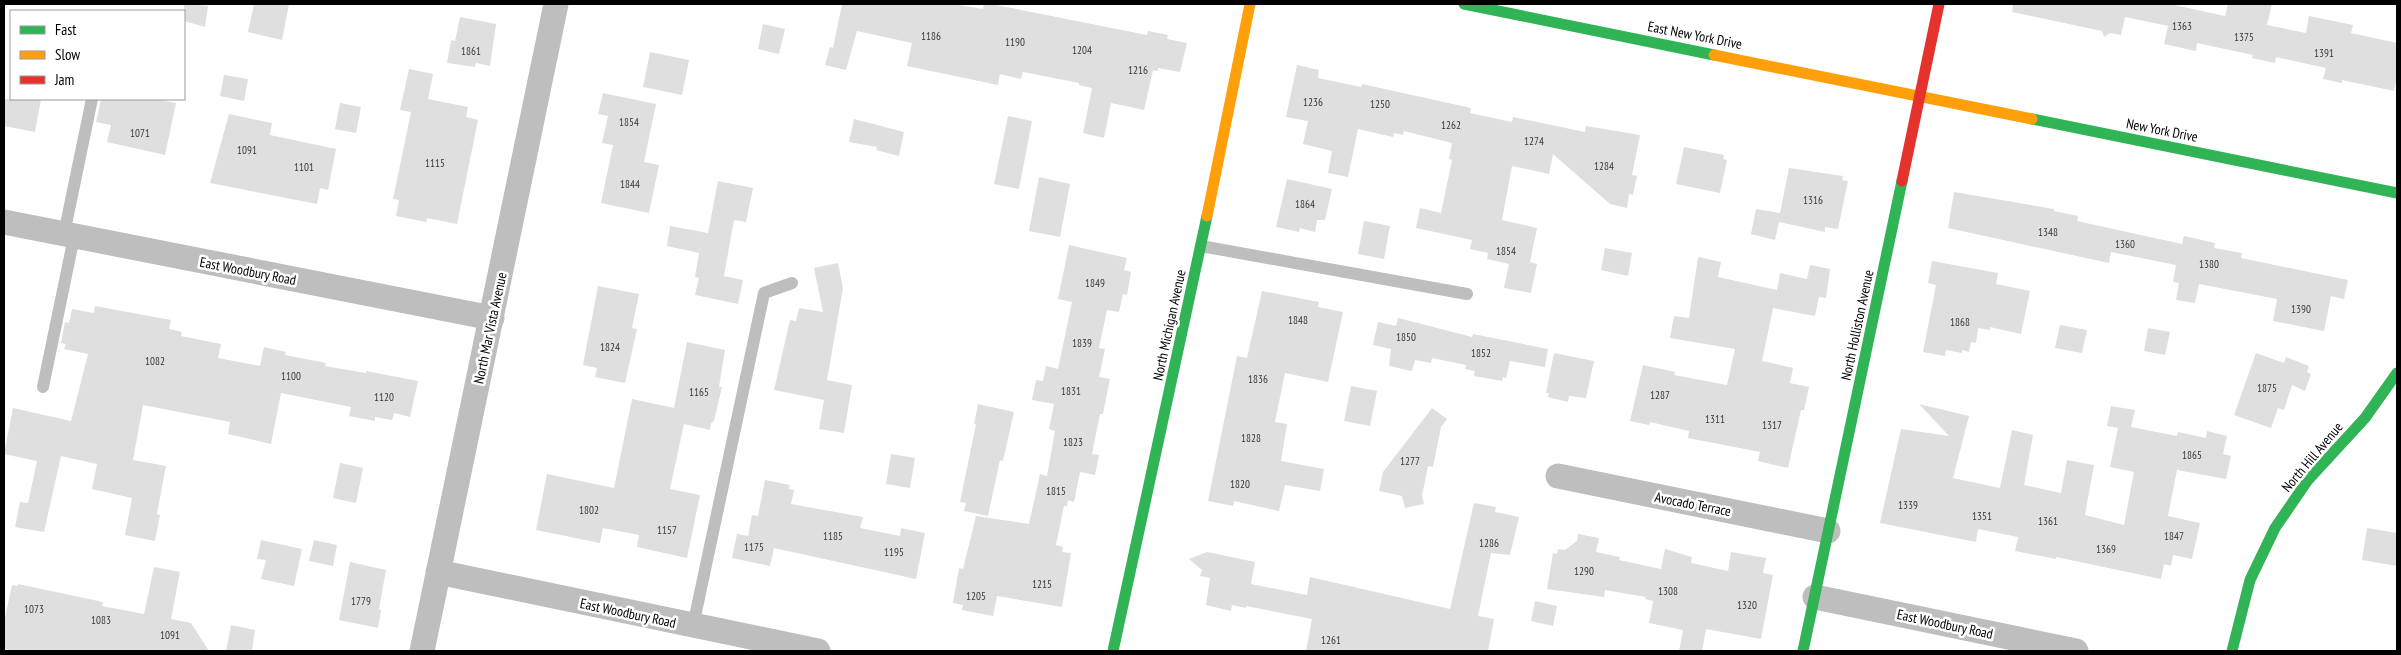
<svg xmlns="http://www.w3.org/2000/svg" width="2401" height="655" font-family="'PT Sans Narrow',sans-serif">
<rect width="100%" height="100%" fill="#fff"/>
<path fill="#dfdfdf" d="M184,4L208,6L205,27L184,21Z
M254,4H289L282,40L248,32Z
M842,4H953L983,9L984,4H991L1147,35L1148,31L1168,35L1167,39L1187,43L1180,72L1158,68V71L1153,70L1144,110L1111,103L1104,138L1083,133L1092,88L1079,85V83L1023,72L1021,79L1000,74L998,85L907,66L912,43L857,31L846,70L825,65L830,47L833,48Z
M2013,4H2170L2225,16L2228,4H2272L2267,25L2306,33L2309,16L2353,25L2351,33L2397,43V76L2394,91L2342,80V83L2323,79L2326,68L2276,57L2275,63L2252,58L2253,55L2197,43L2196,51L2164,44L2168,26L2125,17L2121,35L2110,33L2104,37L2102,31L2012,12Z
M460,17L496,24L490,66L476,63L475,67L447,63L451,40L455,41Z
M763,24L785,29L779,54L758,49Z
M650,52L689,60L682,95L643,87Z
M1297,65L1319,70L1318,78L1361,87L1362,84L1471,108L1470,113L1512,122L1513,117L1585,132L1586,126L1640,135L1632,175L1637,176L1633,195L1629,194L1627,208L1610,204L1553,154L1549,174L1512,166L1502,220L1537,228L1530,262L1537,264L1531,293L1504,288L1509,264L1487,259L1488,253L1470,249L1472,240L1416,228L1420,208L1441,213L1452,160L1449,159L1452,143L1404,131L1403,135L1394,133L1393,137L1358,129L1348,177L1328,173L1332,151L1303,144L1308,121L1286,117Z
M409,69L433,74L428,99L468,107L466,117L478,120L457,224L427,218L426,222L396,216L399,200L393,199L411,112L400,110Z
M224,75L248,79L244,101L220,96Z
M603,93L656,104L644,162L659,165L649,213L601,203L613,145L602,143L608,116L598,114Z
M4,99H41L35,132L4,126Z
M101,99H155L176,103L165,155L107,142L111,125L96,122Z
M340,103L361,107L356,133L335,129Z
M229,114L272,123L270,135L336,149L328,190L320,188L317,204L210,183Z
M1008,116L1032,121L1019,189L994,184Z
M854,119L904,132L899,156L876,150L877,147L849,142Z
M1684,147L1724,155L1723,159L1727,160L1720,193L1676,184Z
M1789,168L1843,176L1842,180L1848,181L1838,229L1825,227V232L1779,222L1775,240L1751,234L1756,209L1780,213Z
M1039,177L1070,184L1060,237L1029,231Z
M1287,179L1332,189L1325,220H1317L1315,232L1300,228L1299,232L1276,227Z
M718,181L753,188L746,222L734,220L724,276L743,280L738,304L695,295L699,278L695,277L699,253L667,246L670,226L708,233Z
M1954,192L2054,209V211L2078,216L2077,221L2182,244L2184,236L2215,243L2214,248L2242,253L2241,258L2348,280L2344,299L2331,296L2324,331L2273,321L2277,299L2199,284L2195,303L2176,300L2179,283L2173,282L2176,265L2111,252L2109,263L1948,228Z
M1364,221L1390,226L1384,259L1358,254Z
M1069,245L1127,258L1124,270L1131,272L1127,295L1123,294L1119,312L1107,310L1099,348L1105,349L1099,377L1110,379L1103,414H1100L1092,454L1099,455L1095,475L1080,472L1074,502L1068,500L1067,506H1064L1056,545L1063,547L1062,552L1071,553L1062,607L997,596L993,616L962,610L963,605L953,603L959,568L963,569L976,516L1029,524L1040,474L1047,476L1055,431L1049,429L1054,404L1032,400L1036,380L1043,381L1046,366L1058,369L1072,302L1058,299Z
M1605,248L1632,253L1628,276L1601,270Z
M1698,257L1721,262L1718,277L1777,290L1780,273L1807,279L1810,265L1830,269L1826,298L1819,297L1815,316L1773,308L1762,361L1793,368L1790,383L1809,387L1804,410H1801L1788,468L1758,461L1760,452L1688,438L1689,431L1650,422L1649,425L1630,421L1643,365L1675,372L1674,375L1727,385L1735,349L1670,338L1674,316L1689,318Z
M1932,261L1998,273L1996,284L2030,291L2021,334L1990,327V330L1978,328L1976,343L1971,342L1969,352L1962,350V353L1946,350L1945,356L1923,352L1936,285L1928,283Z
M838,263L843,288L827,380L852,385L844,433L819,429L824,400L774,390L790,320L796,321L799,308L823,312L814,268Z
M598,286L639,294L632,328L637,329L625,383L595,377L597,368L583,365Z
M1262,291L1319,302L1318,307L1343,312L1328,382L1285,373L1275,422L1287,424L1281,461L1324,469L1320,491L1285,485L1279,511L1234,501L1233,506L1208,501L1237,356L1247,358Z
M95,306L171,320L169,329L182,332L181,336L221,344L218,358L260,366L264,347L286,352L285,355L326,363L325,366L366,373V371L418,381L410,417L394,413L392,420L375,417V421L349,416L351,407L281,393L271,444L228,434L230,422L143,405L133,460L166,466L157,514L160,515L155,541L125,535L132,498L92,489L97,464L61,456L44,532L15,527L20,502L28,503L37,461L4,454L13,408L71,421L88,354L64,349L66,344L61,343L65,322L69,323L72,309L94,313Z
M1398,318L1472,337L1473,334L1548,349L1545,367L1510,361L1506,378L1503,377L1502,381L1474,376L1475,371L1465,369L1466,365L1432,358L1431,363L1415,360L1412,371L1389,366L1391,349L1373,345L1378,322L1396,326Z
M2060,325L2087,330L2082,353L2055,348Z
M2148,328L2170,332L2165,355L2144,351Z
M687,342L725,350L719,387H722L714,421L711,423L710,430L684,424L670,489L700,495L687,558L637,547L639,535L603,528L600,543L536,530L547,474L614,488L632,399L674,408Z
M1554,353L1594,361L1586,398L1569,396L1568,402L1548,397L1549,393H1546Z
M2256,353L2284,363L2286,357L2309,366L2307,372L2311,374L2305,391L2292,385L2284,410L2278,408L2271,428L2234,415Z
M1351,386L1377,391L1370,426L1344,421Z
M978,404L1014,412L1003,461L1000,460L988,516L964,511L966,503L960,502L976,424H974Z
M1919,404L1969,416L1953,478L2000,488L2012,430L2033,435L2024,485L2061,493L2067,460L2094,465L2085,515L2124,525L2134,472L2110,467L2118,428L2107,426L2111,406L2135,410L2131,427L2177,436L2178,432L2206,438L2207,431L2227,436L2223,454L2231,456L2226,479L2177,470L2168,516L2200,523L2192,559L2173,555L2171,566L2164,564L2161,579L2056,557V559L2015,551L2018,537L1978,529L1976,542L1880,523L1901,429L1949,436Z
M1432,408L1447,419L1441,427L1433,467L1428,466L1422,496L1424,504L1405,508L1402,496L1379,491L1383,472Z
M891,454L915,458L910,488L886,484Z
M340,463L363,468L356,503L333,498Z
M765,480L790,485L789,489L794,490L791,504L863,517L860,528L900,536L901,528L925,533L916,579L774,548L770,566L732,558L737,534L748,536L752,515L758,516Z
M1474,503L1496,507L1495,512L1519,517L1510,555L1491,553L1478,616L1494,619L1488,651H1306L1312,619L1246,606V608L1232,605L1231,611L1206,605L1210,578L1200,576L1202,570L1189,559L1207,552L1255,562L1251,584L1307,595L1310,577L1450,609Z
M2367,528L2397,533V566L2362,560Z
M1578,534L1599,538L1596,552L1620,557L1619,560L1661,569L1665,549L1692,557L1691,563L1728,571L1731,552L1766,558L1763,573L1773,575L1761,639L1706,629L1702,651H1679L1683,630L1649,623L1653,601L1645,599L1646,597L1605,590L1604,597L1547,589L1553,553L1557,554L1558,549L1565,550L1577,541Z
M261,540L302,549L294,586L261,579L266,560L257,559Z
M314,540L337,545L333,566L309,561Z
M350,562L386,570L379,609L381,610L378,628L339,620Z
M154,567L180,572L171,619L191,623L209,651H13L4,649V622L12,585L18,586V584L103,602L102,606L144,614Z
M1535,601L1557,606L1553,626L1531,621Z
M231,625L255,630L252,651H226Z"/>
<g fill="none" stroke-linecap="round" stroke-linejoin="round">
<path stroke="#bebebe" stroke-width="12" d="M64,234L92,99
M1201,246L1467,294
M43,387L74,237
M693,626L764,293L792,283"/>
<path stroke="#bebebe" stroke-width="25" d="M4,222L492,318
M1558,476L1828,531
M438,572L818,651
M1815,597L2076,651
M422,651L556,4"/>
<path stroke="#30b455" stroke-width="11" d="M1464,4L1714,55
M2032,119L2397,193
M1113,651L1207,216
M1803,651L1902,181
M2232,651L2250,580L2275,528L2308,480L2365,418L2397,373"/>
<path stroke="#ff9f0a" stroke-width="11" d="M1714,55L2032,119
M1207,216L1250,4"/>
<path stroke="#e5322d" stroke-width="11" d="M1902,181L1939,4"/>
</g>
<g text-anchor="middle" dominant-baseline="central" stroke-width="5" stroke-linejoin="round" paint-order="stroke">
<g font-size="11" fill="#383838">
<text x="2182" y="26">1363</text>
<text x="931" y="36">1186</text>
<text x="2244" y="37">1375</text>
<text x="1015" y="42">1190</text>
<text x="1082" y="50">1204</text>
<text x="471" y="51">1861</text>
<text x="2324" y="53">1391</text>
<text x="1138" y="70">1216</text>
<text x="1313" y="102">1236</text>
<text x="1380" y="104">1250</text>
<text x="629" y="122">1854</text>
<text x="1451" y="125">1262</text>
<text x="140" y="133">1071</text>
<text x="1534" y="141">1274</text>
<text x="247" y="150">1091</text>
<text x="435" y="163">1115</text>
<text x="1604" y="166">1284</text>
<text x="304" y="167">1101</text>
<text x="630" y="184">1844</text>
<text x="1813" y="200">1316</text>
<text x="1305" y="204">1864</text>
<text x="2048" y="232">1348</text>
<text x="2125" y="244">1360</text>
<text x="1506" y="251">1854</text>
<text x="2209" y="264">1380</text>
<text x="1095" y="283">1849</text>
<text x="2301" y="309">1390</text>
<text x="1298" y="320">1848</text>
<text x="1960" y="322">1868</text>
<text x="1406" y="337">1850</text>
<text x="1082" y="343">1839</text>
<text x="610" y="347">1824</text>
<text x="1481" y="353">1852</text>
<text x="155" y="361">1082</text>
<text x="291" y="376">1100</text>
<text x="1258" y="379">1836</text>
<text x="2267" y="388">1875</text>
<text x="1071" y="391">1831</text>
<text x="699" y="392">1165</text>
<text x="1660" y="395">1287</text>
<text x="384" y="397">1120</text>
<text x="1715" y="419">1311</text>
<text x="1772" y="425">1317</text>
<text x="1251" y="438">1828</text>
<text x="1073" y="442">1823</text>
<text x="2192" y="455">1865</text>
<text x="1410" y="461">1277</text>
<text x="1240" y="484">1820</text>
<text x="1056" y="491">1815</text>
<text x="1908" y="505">1339</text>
<text x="589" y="510">1802</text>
<text x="1982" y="516">1351</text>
<text x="2048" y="521">1361</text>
<text x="667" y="530">1157</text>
<text x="833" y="536">1185</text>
<text x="2174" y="536">1847</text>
<text x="1489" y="543">1286</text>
<text x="754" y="547">1175</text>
<text x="2106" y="549">1369</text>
<text x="894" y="552">1195</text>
<text x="1584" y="571">1290</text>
<text x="1042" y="584">1215</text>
<text x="1668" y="591">1308</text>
<text x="976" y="596">1205</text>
<text x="361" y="601">1779</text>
<text x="1747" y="605">1320</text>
<text x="34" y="609">1073</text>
<text x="101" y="620">1083</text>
<text x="170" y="635">1091</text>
<text x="1331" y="640">1261</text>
</g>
<g font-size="14" fill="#000" stroke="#fff">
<text transform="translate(1695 35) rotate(11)">East New York Drive</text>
<text transform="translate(2162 130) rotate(11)">New York Drive</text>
<text transform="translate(248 271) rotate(11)">East Woodbury Road</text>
<text transform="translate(1169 325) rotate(-78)">North Michigan Avenue</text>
<text transform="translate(1857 325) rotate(-78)">North Holliston Avenue</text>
<text transform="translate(490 328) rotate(-78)">North Mar Vista Avenue</text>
<text transform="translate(2312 457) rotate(-50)">North Hill Avenue</text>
<text transform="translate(1693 504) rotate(11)">Avocado Terrace</text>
<text transform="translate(628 613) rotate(12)">East Woodbury Road</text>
<text transform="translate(1945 624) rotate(12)">East Woodbury Road</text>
</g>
</g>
<rect width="2401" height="655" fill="none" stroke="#000000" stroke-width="10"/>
<rect x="10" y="10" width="175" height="90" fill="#ffffff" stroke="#999999"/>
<rect x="20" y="26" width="25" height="8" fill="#30b455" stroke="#999999"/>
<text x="55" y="35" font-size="15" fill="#000000">Fast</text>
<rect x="20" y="51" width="25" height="8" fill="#ff9f0a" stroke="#999999"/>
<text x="55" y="60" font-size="15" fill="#000000">Slow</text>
<rect x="20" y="76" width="25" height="8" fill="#e5322d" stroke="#999999"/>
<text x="55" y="85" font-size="15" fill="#000000">Jam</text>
</svg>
